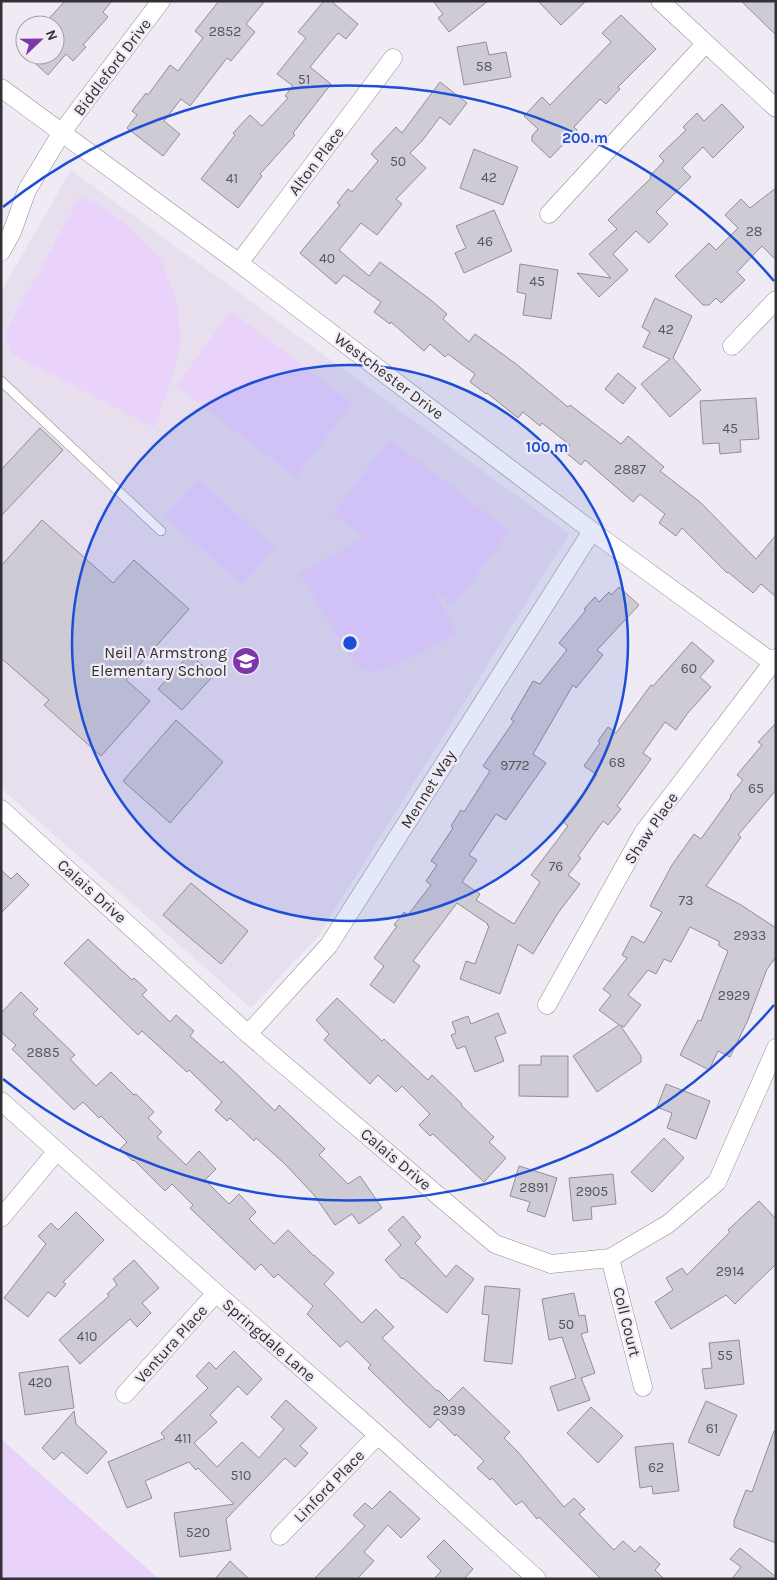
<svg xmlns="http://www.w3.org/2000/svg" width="777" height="1580" font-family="Karla,sans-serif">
<rect width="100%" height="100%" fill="#efeaf3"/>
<path fill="#e7deee" d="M71,170L569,534L319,935L251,1008L1,788V292Z"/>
<path fill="#e9d3fb" d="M80,197L100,205L129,227L160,258L176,300L181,341L171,381L154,427L13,355L4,335Z
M231,311L352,403L296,477L176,386Z
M389,439L510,531L453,606L435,592L456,634C440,642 386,673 372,672C363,671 358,666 352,660L299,573L364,538L333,514Z
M198,479L275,548L242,585L165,516Z
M1,1439L159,1579H1Z"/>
<path fill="#cfcbd4" stroke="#928e96" d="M65,1H112L103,12L108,17L83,45L86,47L73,61L66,54L48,75L26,55H55V25H43Z
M219,1H265L246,24L255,32L231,61L227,58L190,106L181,99L164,121L180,134L163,156L127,128L137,115L132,111L146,93L148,95L170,65L178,71L203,38L195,31Z
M324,1H331L358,24L346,39L338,33L310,67L331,84L293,133L295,135L260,174L262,176L238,208L201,179L235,135L233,133L250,115L262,126L288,98L285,96L293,86L277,74L306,38L298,32Z
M433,1H488L449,32L438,18L443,14Z
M538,1H586L561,25Z
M741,1H776V35Z
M621,15L656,49L618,87L620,89L606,104L600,99L574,127L577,130L550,158L532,141V136L538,129L524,116L542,97L550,105L611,42L602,33Z
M486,42L489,55L506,52L511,77L464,85L457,47Z
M440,82L467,103L450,125L440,117L422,141L410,153L426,168L396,199L402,204L377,235L361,223L339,250L369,276L380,262L432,301L447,314L443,319L469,342L475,334L516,364L568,407L570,405L621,444L628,436L664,467L660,471L700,502L756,559L776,535V597L761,584L753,593L728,572L727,573L682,528L676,536L659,523L665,514L640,494L633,502L585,460L581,465L565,452L570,445L542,423L540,426L523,412L518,418L487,393L486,394L470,382L475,374L448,354L445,357L430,344L424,351L391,322L390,324L374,312L381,302L344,275L336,284L300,253L340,205L337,203L348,189L352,192L378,161L371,154L396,127L402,133Z
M722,104L744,127L713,158L703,147L682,168L691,177L656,212L668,224L649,243L636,231L613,254L628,270L599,297L577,273L611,278L589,254L617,229L608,220L651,178L650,176L664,161L659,156L686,130L683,127L697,113L704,121Z
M474,149L518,167L503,205L460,188Z
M776,188V260L762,246L737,272L745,280L721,303L716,298L709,305H703L675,276L709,243L716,250L738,228L725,215L741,199L750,208Z
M494,210L512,251L464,273L455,253L466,248L456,226Z
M520,264L558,270L551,319L523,315L526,294L517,292Z
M655,298L692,316L673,358L701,390L670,417L641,384L670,359L643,347L650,332L642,327Z
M618,373L636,388L623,404L605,389Z
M756,398L759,439L740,440L741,452L720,454L719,443L703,444L700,401Z
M40,428L63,450L1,516V470Z
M42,520L113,583L134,560L189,609L126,680L150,701L101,756L44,705L49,700L1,658V566Z
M619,587L639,605L597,650L603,655L576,688L573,685L533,754L546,763L506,820L496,814L469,855L477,860L462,882L480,894L476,900L514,924L540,882L531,875L568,826L562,821L597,775L584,766L600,743L598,741L608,727L616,733L651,685L653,686L692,642L714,661L700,677L711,687L687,714L676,730L665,722L643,753L651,759L617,806L621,809L608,825L603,821L578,856L581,858L568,875L580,884L558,913L533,954L518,944L500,994L460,979L466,961L475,964L489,926L487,925L488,924L457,903L413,961L420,966L394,1003L370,985L384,966L374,958L397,926L394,925L404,912L408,915L431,885L426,881L437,865L431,861L453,828L451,826L461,810L464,812L490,771L483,766L514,721L511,719L533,681L540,684L567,650L559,643L586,610L584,609L595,597L599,602L609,592L611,595Z
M190,654L213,676L182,710L158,689Z
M176,720L223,762L170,823L123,781Z
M776,723V790L738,835L741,837L706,886L741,905L776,928V957L767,969L748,1020L730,1057L718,1051L709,1070L680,1055L698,1020L701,1021L728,951L718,945L720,942L690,927L671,962L664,959L656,974L648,970L628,995L641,1005L624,1027L620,1025L641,1056V1062L597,1092L573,1056L619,1025L599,1010L611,995L603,989L627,958L622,955L632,936L644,943L662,912L650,906L672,865L694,834L701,839L731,797L730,796L743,780L737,775L762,745L758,742Z
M1,870L11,879L17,873L29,885L1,913Z
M191,883L248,931L221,964L163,915Z
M88,939L132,980L134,978L147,990L142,995L170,1022L176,1015L194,1031L190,1036L221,1063L223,1061L275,1111L279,1105L298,1123L325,1149L319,1155L348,1184L360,1176L382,1208L359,1224L352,1214L335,1225L314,1195L284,1163L256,1138L254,1141L230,1118L227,1121L215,1110L222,1102L189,1070L187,1072L142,1031L138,1035L64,963Z
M21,992L38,1009L33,1014L75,1055L70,1059L96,1086L111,1072L134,1095L136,1094L154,1112L148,1118L162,1132L157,1137L186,1165L199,1151L216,1169L205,1180L229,1204L239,1194L256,1212L249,1219L274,1244L288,1230L314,1256V1255L334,1273L324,1284L362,1323L376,1309L394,1327L382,1338L437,1391L438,1390L449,1401L463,1387L510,1432L504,1438L518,1452L564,1507L574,1498L585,1509L579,1514L614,1550L623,1541L635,1552L640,1546L660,1564L655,1570L664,1579H601L539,1517L537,1519L522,1501L516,1505L492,1478L490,1480L477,1468L484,1461L456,1434L455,1436L438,1419L430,1428L368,1368L371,1365L347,1341L340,1347L307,1314L313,1306L278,1274L274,1278L261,1264L255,1270L190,1208L193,1205L172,1184L165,1191L134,1160L133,1161L120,1149L127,1142L101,1116L99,1118L83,1102L74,1110L12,1049L16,1045L1,1032V1013Z
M337,998L382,1041L384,1039L428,1080L432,1075L462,1104L461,1105L494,1137L489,1142L506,1158L484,1182L433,1134L430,1136L419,1125L430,1114L402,1086L396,1092L378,1075L370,1084L324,1040L329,1034L316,1020Z
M498,1013L506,1033L495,1037L504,1061L475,1072L465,1046L457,1049L451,1035L456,1033L452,1022L468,1016L471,1024Z
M541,1056H568V1097L519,1096V1065H541Z
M666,1084L710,1101L696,1139L667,1128L672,1113L657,1107Z
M664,1138L684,1158L652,1192L631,1172Z
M519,1166L557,1178L545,1217L527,1211L530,1202L510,1196Z
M613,1174L616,1204L591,1207L592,1219L573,1221L569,1178Z
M759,1201L776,1219V1264L735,1304L726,1295L671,1329L655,1302L673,1290L666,1278L682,1268L687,1275L730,1232L728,1230Z
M76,1212L104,1240L63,1282L66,1284L55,1297L48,1292L28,1317L4,1298L46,1244L38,1236L51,1223L58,1230Z
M403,1216L421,1237L415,1243L446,1277L456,1265L474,1279L447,1313L403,1278L402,1279L385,1260L401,1245L388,1230Z
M134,1260L159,1288L142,1303L151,1313L137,1327L130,1319L80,1364L59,1340L109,1296L107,1294L117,1285L113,1279Z
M485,1286L520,1289L512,1364L484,1361L489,1315L482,1314Z
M574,1293L579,1316L585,1315L588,1332L581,1334L595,1373L581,1378L590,1400L558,1411L550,1387L576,1378L562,1337L549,1340L542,1299Z
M739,1340L744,1384L705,1389L702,1369L712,1368L709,1343Z
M234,1351L262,1379L247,1395L238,1386L210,1415L217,1422L194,1443L217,1467L242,1442L259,1458L284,1429L271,1417L286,1400L317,1428L300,1446L308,1453L295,1467L285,1458L226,1519L231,1550L180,1557L174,1513L234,1504L198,1468L196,1470L189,1462L145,1481L152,1498L127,1508L108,1462L165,1438L161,1433L208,1388L196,1376L209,1362L216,1369Z
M68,1366L74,1408L25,1415L19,1373Z
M706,1401L737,1415L719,1456L688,1442Z
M591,1407L623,1436L598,1463L567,1433Z
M74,1411L76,1424L107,1452L87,1474L62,1452L54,1460L42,1448Z
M774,1431L776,1432V1543L734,1527V1521L746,1490L752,1492Z
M673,1443L679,1491L653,1494L652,1486L640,1488L635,1447Z
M390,1491L420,1519L401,1538L388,1525L364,1552L374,1561L357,1579H314L365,1526L353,1515L365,1503L372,1509Z
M444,1540L473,1569L464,1579H434L441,1571L427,1557Z
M740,1548L776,1577V1579H732L741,1567L730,1559Z
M230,1561L249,1579H215Z"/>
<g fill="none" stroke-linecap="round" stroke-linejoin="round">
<g stroke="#908c94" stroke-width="10">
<path id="service" d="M1,381L161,531"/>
</g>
<g stroke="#908c94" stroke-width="19">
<path id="minor" d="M660,1L776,108
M1,88L239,263L592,531L776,665
M549,214L705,44
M1,252L12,232L27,190L62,132L161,1
M239,263L393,58
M732,346L776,300
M1,809L248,1034L495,1244L551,1264L610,1258L668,1224L717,1182L776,1048
M547,1005L643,833L776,658
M248,1034L329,945L592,531
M1,1101L216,1293L378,1435L537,1579
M1,1218L57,1151
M610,1258L643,1387
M125,1394L216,1293
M280,1536L378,1435"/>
</g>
<use href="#service" stroke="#fff" stroke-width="9"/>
<use href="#minor" stroke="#fff" stroke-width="18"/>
</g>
<circle cx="350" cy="643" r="278" fill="#1d4ed8" fill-opacity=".12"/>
<g fill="none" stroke="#1d4ed8" stroke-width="2.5">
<circle cx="350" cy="643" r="278"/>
<path d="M774 1005A557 557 0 0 1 3 1079M3 207A557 557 0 0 1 774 281"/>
</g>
<defs>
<g id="school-disc" transform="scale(1.4375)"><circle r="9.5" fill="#7e37aa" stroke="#efeaf3"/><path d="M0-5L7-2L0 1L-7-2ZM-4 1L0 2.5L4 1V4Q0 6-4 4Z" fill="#fff"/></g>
</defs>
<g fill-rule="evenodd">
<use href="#school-disc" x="246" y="661"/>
</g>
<g text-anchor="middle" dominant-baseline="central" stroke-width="4.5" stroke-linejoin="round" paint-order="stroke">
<g font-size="14" fill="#59575c">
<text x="225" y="31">2852</text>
<text x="484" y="66">58</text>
<text x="304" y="79">51</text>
<text x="398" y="161">50</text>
<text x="489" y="177">42</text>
<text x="232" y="178">41</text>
<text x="754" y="231">28</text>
<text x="485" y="241">46</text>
<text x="327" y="258">40</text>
<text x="537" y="281">45</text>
<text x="666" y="329">42</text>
<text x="730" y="428">45</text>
<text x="630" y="469">2887</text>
<text x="689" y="668">60</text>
<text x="617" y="762">68</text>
<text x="515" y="765">9772</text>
<text x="756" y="788">65</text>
<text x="556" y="866">76</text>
<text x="686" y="900">73</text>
<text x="750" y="935">2933</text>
<text x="734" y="995">2929</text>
<text x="43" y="1052">2885</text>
<text x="534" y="1187">2891</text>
<text x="592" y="1191">2905</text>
<text x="730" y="1271">2914</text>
<text x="566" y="1324">50</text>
<text x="87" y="1336">410</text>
<text x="725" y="1355">55</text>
<text x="40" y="1382">420</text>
<text x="449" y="1410">2939</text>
<text x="712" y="1428">61</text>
<text x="183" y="1438">411</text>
<text x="656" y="1467">62</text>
<text x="241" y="1475">510</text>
<text x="198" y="1532">520</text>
</g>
<g font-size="16" fill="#323034" stroke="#efeaf3">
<text transform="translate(112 67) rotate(-53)">Biddleford Drive</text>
<text transform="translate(316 161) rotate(-53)">Alton Place</text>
<text transform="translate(389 376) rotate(37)">Westchester Drive</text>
<text transform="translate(428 789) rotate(-58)">Mennet Way</text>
<text transform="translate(651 828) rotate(-56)">Shaw Place</text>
<text transform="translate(92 891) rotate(42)">Calais Drive</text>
<text transform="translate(396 1159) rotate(40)">Calais Drive</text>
<text transform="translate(627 1322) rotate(76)">Coll Court</text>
<text transform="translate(269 1340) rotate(41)">Springdale Lane</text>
<text transform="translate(171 1344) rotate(-48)">Ventura Place</text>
<text transform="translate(329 1486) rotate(-46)">Linford Place</text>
</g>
<g font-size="16" fill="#323034" stroke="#efeaf3" text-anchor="end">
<text x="227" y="652">Neil A Armstrong<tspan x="227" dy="18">Elementary School</tspan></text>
</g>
</g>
<circle cx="350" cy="643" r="8" fill="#1d4ed8" stroke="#efeaf3" stroke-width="2.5"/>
<g font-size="15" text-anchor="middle" font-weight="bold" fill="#1d4ed8" stroke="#efeaf3" stroke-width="4.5" stroke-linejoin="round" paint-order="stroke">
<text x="585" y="143">200 m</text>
<text x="547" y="452">100 m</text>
</g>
<rect width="777" height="1580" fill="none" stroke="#323034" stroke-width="5"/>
<g transform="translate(40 40) rotate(68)"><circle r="24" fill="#efeaf3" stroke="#a3a0a7"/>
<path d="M0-4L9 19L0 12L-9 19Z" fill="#7e37aa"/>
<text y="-8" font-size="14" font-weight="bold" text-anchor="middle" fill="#323034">N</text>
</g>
</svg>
